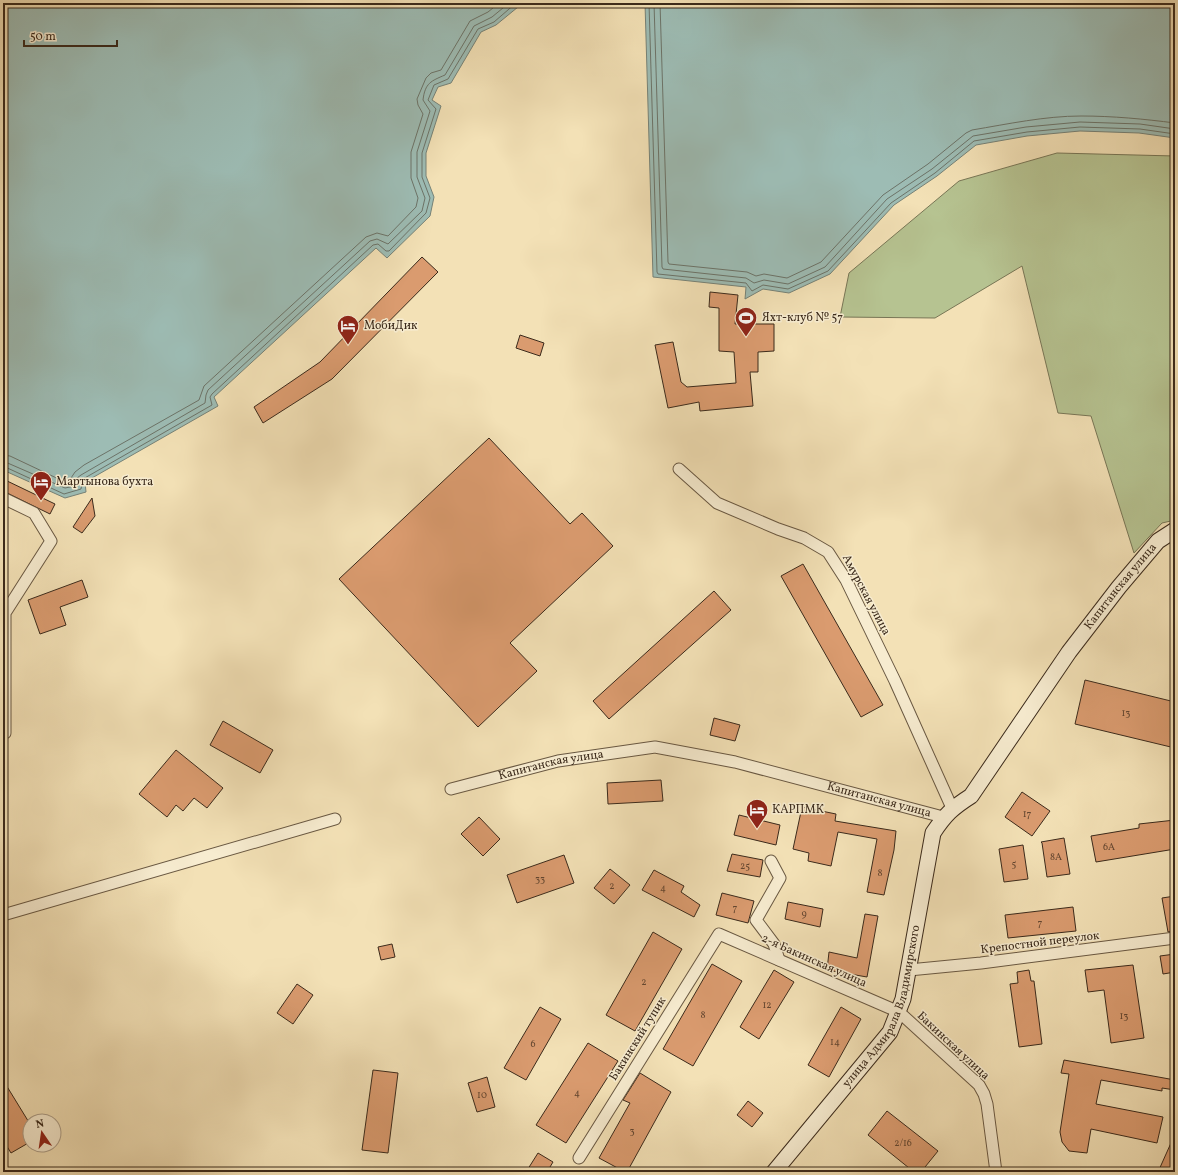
<svg xmlns="http://www.w3.org/2000/svg" width="1178" height="1175" font-family="Vollkorn,serif">
<rect width="100%" height="100%" fill="#f3e1b6"/>
<filter id="stains"><feTurbulence type="fractalNoise" baseFrequency=".005" numOctaves="4"/><feColorMatrix values="0 0 0 0 .2 0 0 0 0 .09 0 0 0 0 .02 0 0 0 .5 -.17"/></filter>
<radialGradient id="worn" r=".72"><stop offset=".6" stop-color="#630" stop-opacity="0"/><stop offset="1" stop-color="#630" stop-opacity=".3"/></radialGradient>
<path fill="#b6c391" stroke="#787656" d="M1057,153L1175,156V520L1162,523L1134,553L1091,416L1058,413L1022,266L935,318L840,317L849,273L959,181Z"/>
<path fill="#9dbcb4" stroke="#768277" d="M3,3H520L518,7L496,25L481,32L451,83L438,87L432,100L441,106L426,153V176L434,197L430,216L387,258L376,248L214,397L218,406L85,482L86,492L65,498L3,470Z
M645,3H1175V138L1139,133L1080,131L1027,136L976,145L937,176L894,205L830,274L789,293L763,289L745,299L746,287L653,277Z"/>
<g fill="none" stroke-linecap="round" stroke-linejoin="round">
<path stroke="#6c7368" stroke-width="1" d="M649,3L657,272L658,274L746,283L752,291L763,285L788,289L828,271L891,203L935,173L974,141L1027,132L1080,127L1140,129L1175,134
M654,3L662,267L663,269L746,278L754,283L764,280L788,284L825,267L887,199L932,169L973,136L1026,127L1080,122L1140,124L1175,129
M660,3L668,262L669,264L747,272L756,276L764,274L787,278L821,262L883,195L928,164L966,133L972,130C1008,124 1045,116 1081,116C1113,116 1144,119 1175,123
M3,455L10,456L65,482L69,481L75,472L84,465L199,400L204,386L366,237L377,233L388,236L416,207L418,198L411,178V152L423,114L418,105L417,99L426,78L431,73L441,70L470,21L488,12L499,3
M3,461L65,488L75,486L77,478L81,475L205,403L206,395L208,390L370,241L377,239L388,244L422,211L425,198L417,177V152L430,111L423,100C425,83 431,81 445,75L474,26L492,17L509,3
M3,466L64,494L81,489L83,479L212,405L210,397L212,394L373,245L378,244L386,251H389L426,213L430,198L422,177V153L436,109L428,100L434,85L448,79L478,29L494,22L516,3"/>
</g>
<path fill="#da9b6f" stroke="#3b2a1b" d="M422,257L438,272L332,379L263,423L254,407L320,362Z
M710,292L738,295L735,324H774V351L758,352V372H750L753,406L700,411L699,402L668,408L655,345L673,342L681,382L687,387L736,383L734,352L719,351V308L709,307Z
M520,335L544,343L540,356L516,348Z
M489,438L570,524L582,513L613,546L510,643L537,671L478,727L339,579Z
M3,479L55,504L50,514L3,491Z
M92,498L95,516L82,533L73,527Z
M803,564L883,705L861,717L781,576Z
M82,580L88,597L60,607L66,625L40,634L28,600Z
M714,591L731,610L609,719L593,701Z
M1085,680L1175,702V748L1075,724Z
M714,718L740,725L735,741L710,735Z
M223,721L273,750L260,773L210,745Z
M176,750L223,788L207,808L194,798L183,811L176,805L167,817L139,794Z
M661,780L663,801L608,804L607,783Z
M1022,792L1050,811L1032,836L1005,817Z
M802,807L836,814L835,821L896,831L894,850L884,895L867,892L877,839L838,832L831,866L808,861L809,853L793,849Z
M739,815L780,825L776,845L734,835Z
M479,817L500,839L483,856L461,834Z
M1175,820V849L1096,862L1091,836L1139,828V824Z
M1064,838L1070,874L1047,877L1042,843L1041,842Z
M1023,845L1028,879L1004,882L999,849Z
M732,854L763,860L760,877L727,871Z
M564,855L574,883L517,903L507,875Z
M610,869L630,885L614,904L594,888Z
M654,870L684,886L681,892L700,905L694,917L642,890Z
M722,893L754,901L748,923L716,915Z
M1175,896V931L1168,932L1162,898Z
M788,902L823,909L820,927L785,919Z
M1073,907L1076,931L1008,938L1005,915Z
M865,914L878,916L867,977L827,970L829,952L857,958Z
M653,932L682,949L635,1031L606,1015Z
M392,944L395,957L381,960L378,947Z
M1175,954V972L1163,974L1160,956Z
M712,964L742,981L693,1066L663,1049Z
M1133,965L1144,1038L1111,1043L1104,990L1088,992L1085,970Z
M774,970L794,982L759,1039L740,1027Z
M1029,970L1031,981H1034L1042,1044L1019,1047L1010,984L1018,983L1017,972Z
M297,984L313,995L293,1024L277,1013Z
M540,1007L561,1019L526,1080L504,1068Z
M841,1007L861,1019L829,1077L808,1065Z
M588,1043L618,1061L566,1143L536,1125Z
M1064,1060L1175,1080V1090L1162,1088V1091L1101,1080L1096,1104L1163,1117L1157,1143L1091,1129L1087,1153L1069,1151L1062,1142L1060,1132L1069,1074L1061,1073Z
M373,1070L398,1073L388,1153L362,1150Z
M640,1073L671,1092L627,1172H625L599,1158L630,1103L623,1100Z
M487,1077L495,1107L477,1112L468,1083Z
M3,1080L30,1124V1142L11,1153L3,1140Z
M748,1101L763,1113L752,1127L737,1115Z
M887,1111L938,1151L921,1172H914L868,1135Z
M1175,1134V1172H1158Z
M538,1153L553,1162L547,1172H526Z"/>
<g fill="none" stroke-linecap="round" stroke-linejoin="round">
<g stroke="#695842" stroke-width="13">
<g id="street">
<path d="M679,469L717,503L778,529L804,538L828,552L846,580L895,681L952,808"/>
<path d="M3,498L34,513L51,541L5,613V733L3,734"/>
<path id="s1" d="M451,789L558,761L655,747L735,762L943,817"/>
<path d="M771,861L780,878L756,920L774,944L779,960"/>
<path d="M3,915L335,819"/>
<path d="M909,970L981,963L1175,938"/>
<path d="M579,1158L719,934L899,1012L979,1085L984,1094L987,1104L996,1172"/>
</g>
</g>
<g stroke="#3b2a1b" stroke-width="17">
<g id="secondary">
<path id="s2" d="M774,1172L890,1032L903,999L933,833C945,815 952,808 971,796L1069,652L1119,587L1158,541L1175,530"/>
</g>
</g>
<use href="#street" stroke="#f7ecd0" stroke-width="11"/>
<use href="#secondary" stroke="#f7ecd0" stroke-width="15"/>
</g>
<defs>
<g id="stadium-pin" transform="scale(1.15)"><path d="M0 17L-7.5 6A9.5 9.5 0 1 1 7.5 6Z" fill="#8f2418" stroke="#f7ecd0"/><path d="M0-5a6.5 5 0 1 0 0 10a6.5 5 0 1 0 0-10ZM-3.5-1.8h7v3.6h-7Z" fill="#fff"/></g>
<g id="hotel-pin" transform="scale(1.15)"><path d="M0 17L-7.5 6A9.5 9.5 0 1 1 7.5 6Z" fill="#8f2418" stroke="#f7ecd0"/><path d="M-6-4.5h1.5V1H6V5H4.5V3h-9V5H-6ZM-4 0a1.8 1.8 0 1 1 3.6 0ZM.5 0V-2.5h3Q6-2.5 6 0Z" fill="#fff"/></g>
</defs>
<g fill-rule="evenodd">
<use href="#stadium-pin" x="746" y="318"/>
<use href="#hotel-pin" x="348" y="326"/>
<use href="#hotel-pin" x="41" y="482"/>
<use href="#hotel-pin" x="757" y="810"/>
</g>
<g text-anchor="middle" dominant-baseline="central" stroke-width="3" stroke-linejoin="round" paint-order="stroke">
<g font-size="10" fill="#634630">
<text x="1126" y="713">13</text>
<text x="1027" y="814">17</text>
<text x="1109" y="847">6А</text>
<text x="1056" y="857">8А</text>
<text x="1014" y="864">5</text>
<text x="745" y="866">25</text>
<text x="880" y="873">8</text>
<text x="540" y="879">33</text>
<text x="612" y="886">2</text>
<text x="663" y="888">4</text>
<text x="735" y="908">7</text>
<text x="804" y="914">9</text>
<text x="1040" y="923">7</text>
<text x="644" y="982">2</text>
<text x="767" y="1005">12</text>
<text x="703" y="1015">8</text>
<text x="1124" y="1016">13</text>
<text x="835" y="1042">14</text>
<text x="533" y="1044">6</text>
<text x="577" y="1093">4</text>
<text x="482" y="1095">10</text>
<text x="632" y="1131">3</text>
<text x="903" y="1143">2/16</text>
</g>
<g font-size="12" fill="#3b2a1b" stroke="#f7ecd0" text-anchor="start">
<text x="762" y="318">Яхт-клуб № 57</text>
<text x="364" y="326">МобиДик</text>
<text x="56" y="482">Мартынова бухта</text>
<text x="772" y="810">КАРПМК</text>
</g>
<g font-size="12" fill="#3b2a1b" stroke="#f7ecd0">
<text stroke="none"><textPath href="#s2" startOffset="697">Капитанская улица</textPath></text>
<text transform="translate(866 595) rotate(62)">Амурская улица</text>
<text stroke="none"><textPath href="#s1" startOffset="103">Капитанская улица</textPath></text>
<text stroke="none"><textPath href="#s1" startOffset="439">Капитанская улица</textPath></text>
<text transform="translate(1040 943) rotate(-7)">Крепостной переулок</text>
<text transform="translate(814 961) rotate(24)">2-я Бакинская улица</text>
<text stroke="none"><textPath href="#s2" startOffset="202">улица Адмирала Владимирского</textPath></text>
<text transform="translate(638 1039) rotate(-58)">Бакинский тупик</text>
<text transform="translate(953 1046) rotate(43)">Бакинская улица</text>
</g>
</g>
<rect width="1178" height="1175" fill="none" stroke="#f3e1b6" stroke-width="16"/>
<rect x="4" y="4" width="1170" height="1167" fill="none" stroke="#3b2a1b" stroke-width="2"/>
<rect x="8" y="8" width="1162" height="1159" fill="none" stroke="#3b2a1b"/>
<g transform="translate(42 1133) rotate(347)"><circle r="19" fill="#f7ecd0" stroke="#ac9e88"/>
<path d="M0-3L7 15L0 10L-7 15Z" fill="#8f2418"/>
<text y="-6" font-size="11" font-weight="bold" text-anchor="middle" fill="#3b2a1b">N</text>
</g>
<path d="M24 40v6h93v-6" fill="none" stroke="#3b2a1b" stroke-width="2"/>
<text x="30" y="40" font-size="12" fill="#3b2a1b" stroke="#f7ecd0" stroke-width="3" paint-order="stroke">50 m</text>
<rect width="100%" height="100%" filter="url(#stains)"/>
<rect width="100%" height="100%" fill="url(#worn)"/>
</svg>
